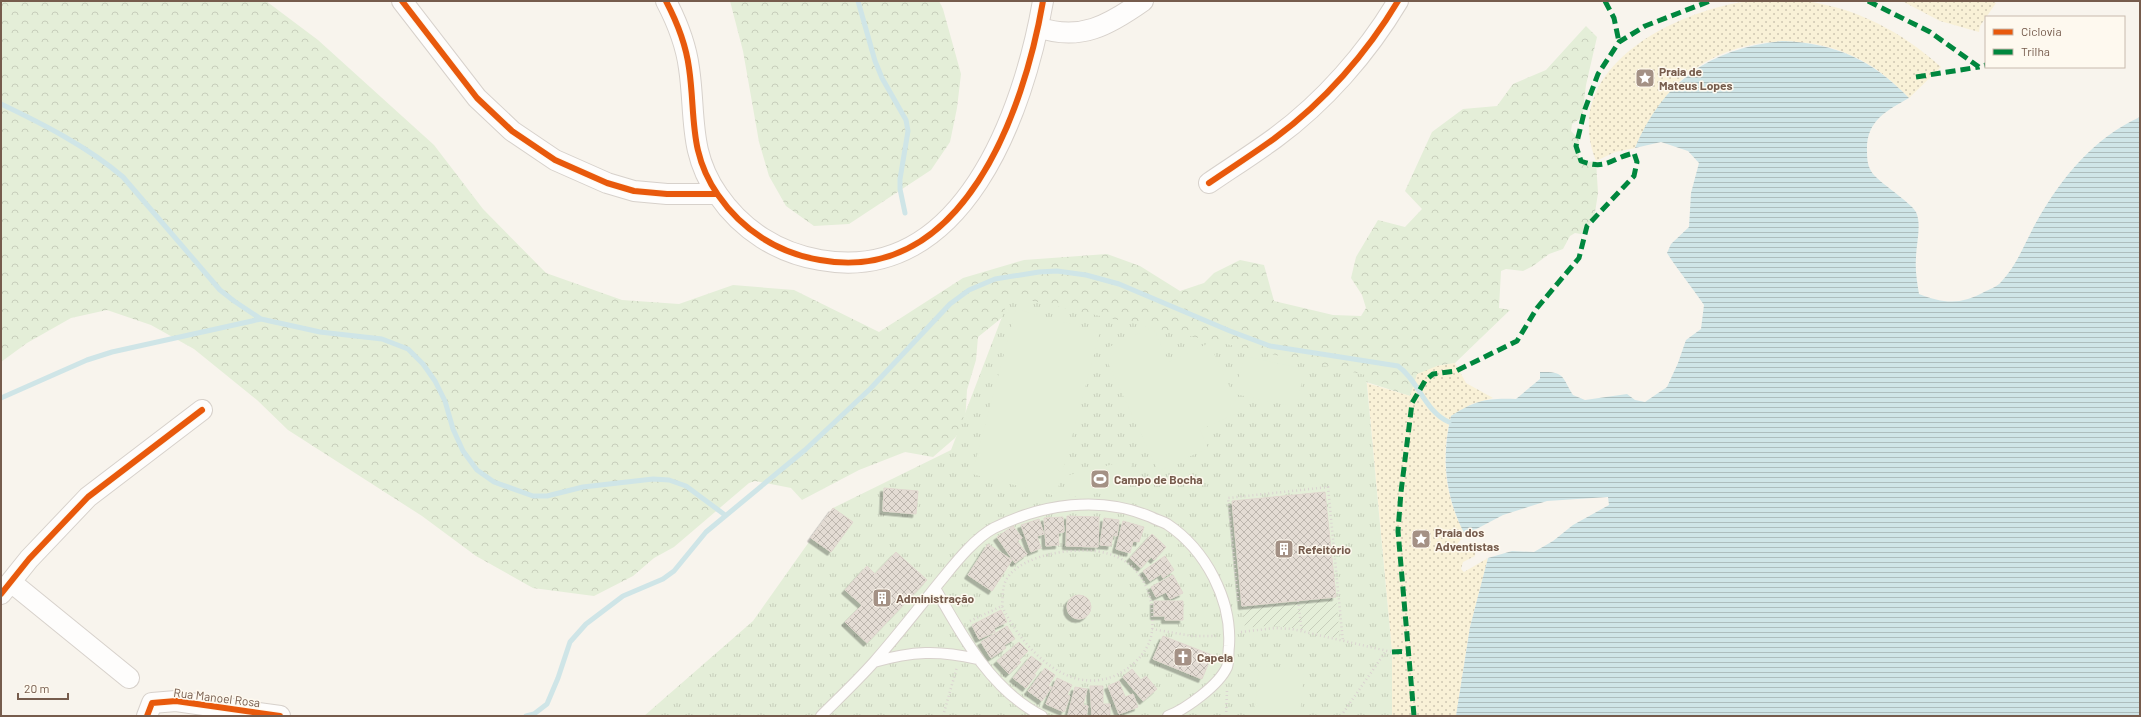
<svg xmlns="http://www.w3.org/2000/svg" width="2141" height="717" font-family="Barlow,sans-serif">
<defs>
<pattern id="forest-crowns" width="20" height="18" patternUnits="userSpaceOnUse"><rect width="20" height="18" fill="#e4eed8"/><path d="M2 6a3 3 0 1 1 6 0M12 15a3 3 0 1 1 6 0" fill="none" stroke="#c7cebb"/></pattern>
<pattern id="sand-dots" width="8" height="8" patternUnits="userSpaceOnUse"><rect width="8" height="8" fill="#f9f1d7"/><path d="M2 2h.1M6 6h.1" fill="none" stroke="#cec6b1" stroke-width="1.8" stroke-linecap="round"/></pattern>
<pattern id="park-tufts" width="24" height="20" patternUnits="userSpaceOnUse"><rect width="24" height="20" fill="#e4eed8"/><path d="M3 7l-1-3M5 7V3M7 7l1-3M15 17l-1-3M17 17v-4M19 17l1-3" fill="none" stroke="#c7cebb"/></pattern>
<pattern id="garden-furrows" width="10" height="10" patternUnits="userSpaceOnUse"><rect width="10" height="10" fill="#e4eed8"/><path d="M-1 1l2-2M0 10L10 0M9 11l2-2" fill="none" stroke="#c7cebb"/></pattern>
<pattern id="water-rules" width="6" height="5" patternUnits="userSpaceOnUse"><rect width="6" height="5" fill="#cfe5e7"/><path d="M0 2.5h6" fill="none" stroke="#adbdbd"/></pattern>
<pattern id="building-cross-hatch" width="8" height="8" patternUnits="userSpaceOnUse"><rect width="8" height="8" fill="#e4dcd4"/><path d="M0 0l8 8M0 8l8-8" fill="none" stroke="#bdb6ae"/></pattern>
<filter id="shadow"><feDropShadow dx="-3.5" dy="3.5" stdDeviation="0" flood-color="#0004"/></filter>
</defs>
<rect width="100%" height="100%" fill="#f8f4ed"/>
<path fill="url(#forest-crowns)" d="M1,1H266L318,40L434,145L483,209L546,273L622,300L679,304L733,285L794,290L879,332L963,278L1024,260L1107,254L1140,266L1180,291L1204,283L1214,273L1240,260L1264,265L1274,301L1333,315L1361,316L1366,308L1362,295L1351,278L1356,257L1378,220L1405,227L1422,209L1405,191L1432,132L1463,109L1497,106L1513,84L1546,70L1586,26L1597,37L1586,85L1582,117L1572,124L1571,131L1579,139V163L1596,161L1598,193L1594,219L1581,234L1575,233L1570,236L1563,249L1549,254L1533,266L1523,271L1506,269L1501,271L1499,308L1510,310L1455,363L1437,366L1410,396L1329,370L1009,312L978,337L976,360L967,390L965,423L955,438L933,457L905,452L859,470L802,500L791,488L755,481L749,483L674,547L654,558L633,576L594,596L533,588L476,556L422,516L288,430L257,400L194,349L151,325L107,310L71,318L27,343L1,362Z
M730,1H939L943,9L961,74L957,108L950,142L931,170L849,224L814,226L786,206L769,176L759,142L743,51Z"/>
<path fill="url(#sand-dots)" d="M1749,1C1767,1 1787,0 1805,1C1857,8 1902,32 1941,67L1909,98C1894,83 1880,70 1861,60C1804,29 1724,37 1677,84C1661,101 1644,127 1635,148L1615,152L1596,161C1559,68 1674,11 1749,1Z
M1902,1H1991L1996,3L1980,26L1979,32L1940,21Z
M1455,363L1466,383L1493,398L1472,404L1451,416C1440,458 1445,497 1465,535L1458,543V549L1475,546V556L1463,562L1461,569L1464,572L1488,558L1470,627L1456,716H1392V652L1367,383L1410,396L1417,374L1437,366Z"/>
<path fill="url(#park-tufts)" d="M1010,296L1366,375L1392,652V716H644L753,621L833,508L951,450Z"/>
<path fill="url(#garden-furrows)" d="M1336,597L1340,639C1305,630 1282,623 1245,628L1242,606Z"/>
<path fill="#e4eed8" d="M1016,309L1100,332L1056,496L972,474Z
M1153,327L1169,362L1209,343L1241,411L1200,430L1208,448L1158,471L1102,350Z
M1244,356L1305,369L1296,407L1235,394Z
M1130,460L1135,482L1070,498L1065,476Z
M1259,666L1304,670L1300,716H1254Z"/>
<path fill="url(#water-rules)" d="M1782,41C1836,43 1872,60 1909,98C1886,111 1866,121 1867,151C1867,162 1868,170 1877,178C1885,186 1912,204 1916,212C1922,225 1916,244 1916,258C1915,270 1917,282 1919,294C1945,304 1961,305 1986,291C1991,289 1998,286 2001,282C2018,264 2026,240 2038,219C2062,177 2095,137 2140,117V716H1456L1470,627L1488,558L1512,551L1534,552L1553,541L1573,525L1609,505L1608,497L1547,501L1503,515L1465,535C1445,496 1441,458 1451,416C1476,400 1487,398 1516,399L1540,379V372C1565,371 1562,377 1573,395L1585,400L1627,394L1635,400L1645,402L1667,387L1678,363L1686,340L1701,329L1704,305C1692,287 1679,272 1667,253L1671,244L1689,227L1691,193L1699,163L1688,151L1661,142L1635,148C1663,81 1711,48 1782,41Z"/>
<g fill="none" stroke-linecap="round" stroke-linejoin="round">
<path stroke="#cfe5e7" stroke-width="5" d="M858,1L875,61L882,78L906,120L908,131L900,179V189L905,213
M1,104C43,124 88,147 123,177L220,290L234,301L261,319L320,332L382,339L408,349L423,364L435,381L445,401L453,429L463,451L477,470L494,482L533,496H547L583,487L653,479L669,480L686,486L725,515
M1,398L87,360L112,352L261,319
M526,716L534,714L547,704L558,678L570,642L586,624L623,596L663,579L674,571L706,532L805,450L870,389L950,304L969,290L995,279L1039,272L1057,271L1086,275L1119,284L1230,331L1270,346L1398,366C1419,381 1425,412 1449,422"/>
</g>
<path fill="url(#building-cross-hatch)" stroke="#e1d7cf" filter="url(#shadow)" d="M884,488L918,491L916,514L883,511Z
M1325,492L1336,597L1242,606L1232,501Z
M833,508L853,522L831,552L811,538Z
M1067,516L1099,517L1098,547L1066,546Z
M1063,517L1064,532L1058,533L1059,545L1046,546L1044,518Z
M1104,518L1119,520L1117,536L1113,535L1111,546L1100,545Z
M1039,519L1044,534L1037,536L1041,548L1031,552L1021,525Z
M1123,521L1144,527L1139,542L1133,541L1130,553L1116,549Z
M1013,526L1022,538L1017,541L1027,554L1015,563L997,537Z
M1152,534L1166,547L1154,560L1151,557L1141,568L1130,558Z
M988,544L1012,560L992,591L968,575Z
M896,552L927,580L867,643L845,622L862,605L845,590L867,566L875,574Z
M1165,556L1174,570L1163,578L1161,574L1150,581L1143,571Z
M1173,575L1183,593L1170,599L1166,592L1156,597L1151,587Z
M1067 607a12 12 0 1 1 24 0a12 12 0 1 1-24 0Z
M1154,601H1183V620H1165V616H1154Z
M1001,610L1007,622L994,628L995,632L979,639L972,625Z
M1007,626L1015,639L1004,645L1006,648L991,658L981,642Z
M1163,636L1212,655L1202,679L1153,659Z
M1019,642L1028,651L1019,660L1021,662L1009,674L997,661Z
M1031,656L1042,664L1034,674L1036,675L1026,688L1013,678Z
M1045,668L1055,675L1048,686L1052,687L1042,701L1028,691Z
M1132,669L1141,680L1146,676L1157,689L1143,701L1123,677Z
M1057,678L1072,685L1067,695L1070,696L1064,712L1046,704Z
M1119,681L1125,697L1133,694L1138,707L1119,714L1108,686Z
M1090,686H1103V704H1110V716H1092Z
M1075,687L1087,689L1083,705L1088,706L1086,716L1068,715Z"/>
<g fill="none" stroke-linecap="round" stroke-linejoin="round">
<g stroke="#d7d1cb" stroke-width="12">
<path id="lane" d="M935,588C962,636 991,690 1042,716
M874,662C912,651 939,650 977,659
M821,716C839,698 857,681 874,662C898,635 920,606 943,578C956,562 975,538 994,528C1042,504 1100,495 1151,517C1156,520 1162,521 1167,524C1206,550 1232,600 1229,646C1228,652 1229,661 1227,667C1219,685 1186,709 1168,716"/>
</g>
<g stroke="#d7d1cb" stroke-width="22">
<path id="street" d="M402,1L477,98L512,131L555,160L607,183L634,191L667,194H717
M666,1C677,22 686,45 689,68C696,115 688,152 718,195C742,230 778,253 820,260C963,286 1024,111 1043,1
M1038,27C1080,42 1109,25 1143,1
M1209,183C1231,168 1253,154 1275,138C1324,102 1367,53 1398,1
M11,582L129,678
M1,594L29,559L88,497L202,410
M147,716L152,703L176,701L280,716"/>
</g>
<path stroke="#dad3d0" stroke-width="2.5" stroke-dasharray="1 3" stroke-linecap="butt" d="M1238,601L1228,498L1328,487L1343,642
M1298,601L1302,632
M970,621L1002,606C1021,646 1066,696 1114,676C1130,669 1142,658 1149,643C1153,633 1153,621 1152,610C1150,585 1135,561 1109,554C1082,545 1021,553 1006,580C1002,588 1003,597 1002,606
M1152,629L1192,636H1216
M1241,632L1275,628L1292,629L1392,652
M943,716L957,667
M1226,716L1227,691
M1341,716L1386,651"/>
<use href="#lane" stroke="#fefdfc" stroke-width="10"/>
<use href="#street" stroke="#fefdfc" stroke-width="20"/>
<path stroke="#00873e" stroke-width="5" stroke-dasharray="10 5" stroke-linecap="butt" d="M1605,1L1614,18L1619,42
M1868,1L1930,32L1979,67L1986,65
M1916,77L1979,67
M1392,652L1409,651
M1414,716L1398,531L1401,492L1412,403L1425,381L1433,374L1456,371L1517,341L1537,308L1579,258L1587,226L1634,176L1637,162L1634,153C1611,158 1607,171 1581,161L1576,146L1585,109L1598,74L1619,42L1645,26L1710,1"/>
<g stroke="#fef9ef" stroke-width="8">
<path id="cycleway" d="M402,1L477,98L512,131L555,160L607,183L634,191L667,194H717
M666,1C677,22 686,45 689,68C696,115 688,152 718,195C742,230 778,253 820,260C963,286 1024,111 1043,1
M1209,183C1231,168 1253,154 1275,138C1324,102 1367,53 1398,1
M1,594L29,559L88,497L202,410
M147,716L152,703L176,701L280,716"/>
</g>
<use href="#cycleway" stroke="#e8590c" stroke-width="6"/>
</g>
<defs>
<g id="sight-square" transform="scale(1)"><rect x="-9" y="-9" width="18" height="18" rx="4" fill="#a49185" stroke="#fef9ef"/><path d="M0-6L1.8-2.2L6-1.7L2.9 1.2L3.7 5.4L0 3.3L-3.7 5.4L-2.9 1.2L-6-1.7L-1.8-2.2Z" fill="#fff"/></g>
<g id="stadium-square" transform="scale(1)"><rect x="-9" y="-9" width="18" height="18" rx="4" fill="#a49185" stroke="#fef9ef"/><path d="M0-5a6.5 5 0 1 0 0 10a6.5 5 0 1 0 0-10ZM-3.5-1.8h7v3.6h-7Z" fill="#fff"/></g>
<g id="building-square" transform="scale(1)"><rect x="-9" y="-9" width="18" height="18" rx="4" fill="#a49185" stroke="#fef9ef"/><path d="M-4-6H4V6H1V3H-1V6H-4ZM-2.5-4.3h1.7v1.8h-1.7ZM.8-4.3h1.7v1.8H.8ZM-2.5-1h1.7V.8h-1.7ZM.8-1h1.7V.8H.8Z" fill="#fff"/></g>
<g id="church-square" transform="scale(1)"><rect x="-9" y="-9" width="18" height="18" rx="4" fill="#a49185" stroke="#fef9ef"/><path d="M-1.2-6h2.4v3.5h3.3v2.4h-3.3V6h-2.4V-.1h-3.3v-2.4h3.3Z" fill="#fff"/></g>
</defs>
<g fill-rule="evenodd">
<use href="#sight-square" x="1645" y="78"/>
<use href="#stadium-square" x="1100" y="479"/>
<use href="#sight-square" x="1421" y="539"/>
<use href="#building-square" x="1284" y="549"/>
<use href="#building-square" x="882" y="598"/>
<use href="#church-square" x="1183" y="657"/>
</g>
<g text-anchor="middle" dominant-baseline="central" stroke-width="3" stroke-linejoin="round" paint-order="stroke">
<g font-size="12" font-weight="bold" fill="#765c4d" stroke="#fef9ef" text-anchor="start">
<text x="1659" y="71">Praia de<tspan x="1659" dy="14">Mateus Lopes</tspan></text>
<text x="1114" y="479">Campo de Bocha</text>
<text x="1435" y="532">Praia dos<tspan x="1435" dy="14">Adventistas</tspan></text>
<text x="1298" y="549">Refeitório</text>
<text x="896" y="598">Administração</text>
<text x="1197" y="657">Capela</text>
</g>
<g font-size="12" fill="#765c4d" stroke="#fef9ef">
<text transform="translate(217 697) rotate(7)">Rua Manoel Rosa</text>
</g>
</g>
<rect width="2141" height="717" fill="none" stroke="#765c4d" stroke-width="4"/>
<rect x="1985" y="16" width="140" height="52" fill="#fef9ef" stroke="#c8baae"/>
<rect x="1993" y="29" width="20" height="6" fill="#e8590c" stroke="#c8baae"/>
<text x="2021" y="36" font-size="12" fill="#765c4d">Ciclovia</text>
<rect x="1993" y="49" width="20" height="6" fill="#00873e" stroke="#c8baae"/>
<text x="2021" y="56" font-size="12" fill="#765c4d">Trilha</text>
<path d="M18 693v6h50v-6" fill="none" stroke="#765c4d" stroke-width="2"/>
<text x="24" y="693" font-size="12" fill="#765c4d" stroke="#fef9ef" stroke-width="3" paint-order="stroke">20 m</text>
</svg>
